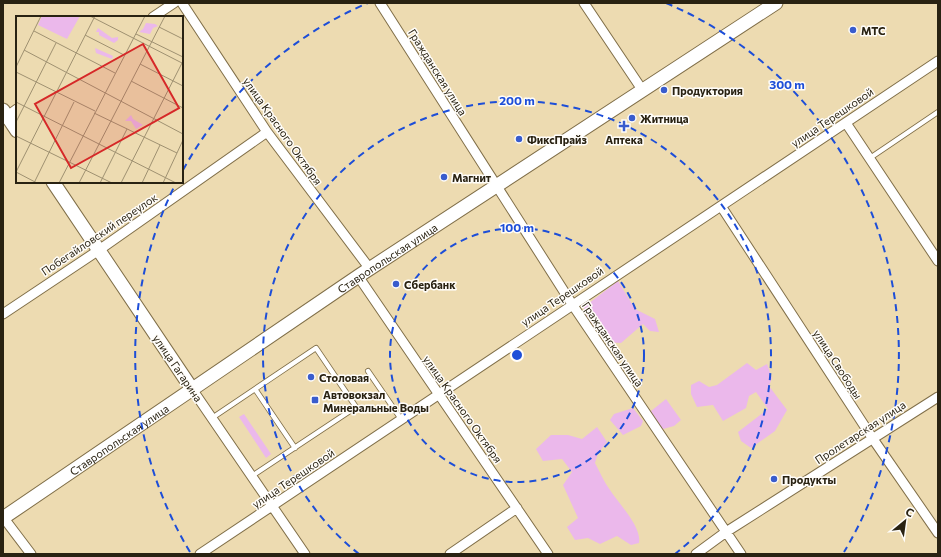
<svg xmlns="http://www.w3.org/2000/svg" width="941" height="557" font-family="Commissioner,sans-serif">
<rect width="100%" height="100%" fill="#eddbb1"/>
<path fill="#ebb8eb" d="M618,281L635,309L655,319L659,332L650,331L643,324L621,343L605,342L584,312V307Z
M747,363L756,370L767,364L772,378L769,386L787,410L775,431L751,448L741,441L738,432L768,409L756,392L749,396L746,408L723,421L713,405L697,407L691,394V385L699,381L709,387L717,385Z
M666,399L681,420L674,426L663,429L656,423L651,411Z
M633,408L643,421L641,426L623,435L610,420L614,414Z
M244,414L271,454L266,458L239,417Z
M597,427L607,442L598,453L595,463C600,472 604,482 610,490C619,504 642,527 639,543L631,545L617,536L600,544L588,538L575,540L567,527L578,518L563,485L572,472L562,459L543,461L536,449L551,435H568L582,439Z"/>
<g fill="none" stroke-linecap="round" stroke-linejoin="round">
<g stroke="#806f49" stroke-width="6">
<path id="lane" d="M870,158L938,112
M368,371L401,419
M255,389L295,448
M212,418L316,348L356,407L252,476"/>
</g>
<g stroke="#806f49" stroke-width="11">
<path id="street" d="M182,3L267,132L370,269
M380,3L572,304L741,554
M584,3L643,91
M153,17L174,3
M3,119L17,109
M846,123L938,261
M721,206L873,439L938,533
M358,276L548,554
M3,314L99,250L267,132
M192,389L305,554
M3,517L31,554
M200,554L938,61
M450,554L517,508
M696,554L726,532L938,397"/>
</g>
<g stroke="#806f49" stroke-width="15">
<g id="secondary">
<path d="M3,110L17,131"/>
<path d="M53,182L192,389"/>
<path id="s1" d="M3,518L360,275L776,3"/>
</g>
</g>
<use href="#lane" stroke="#fff" stroke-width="4.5"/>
<use href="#street" stroke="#fff" stroke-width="9"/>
<use href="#secondary" stroke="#fff" stroke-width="13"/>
</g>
<g fill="none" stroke="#1d4ed8" stroke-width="2" stroke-dasharray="7 5">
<circle cx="517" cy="355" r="127"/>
<path d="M359 554A254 254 0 1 1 675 554"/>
<path d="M190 552A382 382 0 0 1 175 185M183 170A382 382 0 0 1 368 3M666 3A382 382 0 0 1 844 552"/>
</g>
<g fill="#395ccd" stroke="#fffdf9" stroke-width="1.5">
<circle cx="853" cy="30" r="4"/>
<circle cx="664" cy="90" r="4"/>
<circle cx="632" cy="118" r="4"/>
<path d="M622 120h4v4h4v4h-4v4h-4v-4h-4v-4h4z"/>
<circle cx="519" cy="139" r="4"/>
<circle cx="444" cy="177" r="4"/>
<circle cx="396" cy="284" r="4"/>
<circle cx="311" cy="377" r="4"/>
<rect x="311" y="396" width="8" height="8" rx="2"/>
<circle cx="774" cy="479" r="4"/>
</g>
<g text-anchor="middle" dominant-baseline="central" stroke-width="3" stroke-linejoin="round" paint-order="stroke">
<g font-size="11" font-weight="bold" fill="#292212" stroke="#fffdf9" text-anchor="start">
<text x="861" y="30">МТС</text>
<text x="672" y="90">Продуктория</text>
<text x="640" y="118">Житница</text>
<text x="527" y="139">ФиксПрайз</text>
<text x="624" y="139" text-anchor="middle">Аптека</text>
<text x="452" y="177">Магнит</text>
<text x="404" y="284">Сбербанк</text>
<text x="319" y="377">Столовая</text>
<text x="323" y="394">Автовокзал<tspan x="323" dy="13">Минеральные Воды</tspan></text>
<text x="782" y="479">Продукты</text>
</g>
<g font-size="11" fill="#292212" stroke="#fffdf9">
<text transform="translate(438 72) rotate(58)">Гражданская улица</text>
<text transform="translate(832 117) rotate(-34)">улица Терешковой</text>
<text transform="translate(283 131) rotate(55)">улица Красного Октября</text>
<text transform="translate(99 234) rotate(-34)">Побегайловский переулок</text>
<text stroke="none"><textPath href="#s1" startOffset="464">Ставропольская улица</textPath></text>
<text transform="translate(562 296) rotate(-34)">улица Терешковой</text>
<text transform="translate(613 344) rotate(56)">Гражданская улица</text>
<text transform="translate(838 364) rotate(57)">улица Свободы</text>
<text transform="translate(178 368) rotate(56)">улица Гагарина</text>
<text transform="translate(463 409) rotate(55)">улица Красного Октября</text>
<text transform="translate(860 432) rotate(-33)">Пролетарская улица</text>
<text stroke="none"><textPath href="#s1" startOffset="140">Ставропольская улица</textPath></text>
<text transform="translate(293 478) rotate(-34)">улица Терешковой</text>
</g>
</g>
<g transform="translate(16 16)">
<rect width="167" height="167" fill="#eddbb1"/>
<path d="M26,0H64L51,23L22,9ZM130,7L139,8L142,10L137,12L134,18L123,16L127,13ZM82,12L96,22L102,21V24L98,27L83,19V16H80ZM79,32L97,40L96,43L80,37ZM115,99L117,103L127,109L120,113L115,105H109Z" fill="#ebb8eb"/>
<path fill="none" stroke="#9f9171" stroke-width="1" d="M74,0L166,47M143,11L167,23M18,15L99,57M120,18L167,41M69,19L108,39M8,34L167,118M124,48L167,70M0,51L25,0M0,56L79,95M115,65L167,92M0,86L160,167M78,97L161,137M0,106L40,27M0,120L96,167M0,156L79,0M0,156L21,167M18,167L58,86M43,167L129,0M63,167L149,0M84,167L111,113M105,167L167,45M126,167L144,129M147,167L167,124"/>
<path fill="#d62828" fill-opacity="0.15" stroke="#d62828" stroke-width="2" d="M127,28L163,92L55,152L19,88Z"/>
<rect width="167" height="167" fill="none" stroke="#292212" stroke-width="2"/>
</g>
<circle cx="517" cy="355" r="6" fill="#1d4ed8" stroke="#fffdf9" stroke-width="2"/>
<g font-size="12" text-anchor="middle" font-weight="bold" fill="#1d4ed8" stroke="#fffdf9" stroke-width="3" stroke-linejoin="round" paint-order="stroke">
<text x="787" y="89">300 m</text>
<text x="517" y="105">200 m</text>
<text x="517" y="232">100 m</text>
</g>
<rect width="941" height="557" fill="none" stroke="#292212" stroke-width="8"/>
<g transform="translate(905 521) rotate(29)" stroke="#fffdf9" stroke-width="3" paint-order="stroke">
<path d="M0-3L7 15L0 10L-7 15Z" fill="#292212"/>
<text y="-6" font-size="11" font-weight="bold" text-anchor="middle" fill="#292212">С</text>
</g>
</svg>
